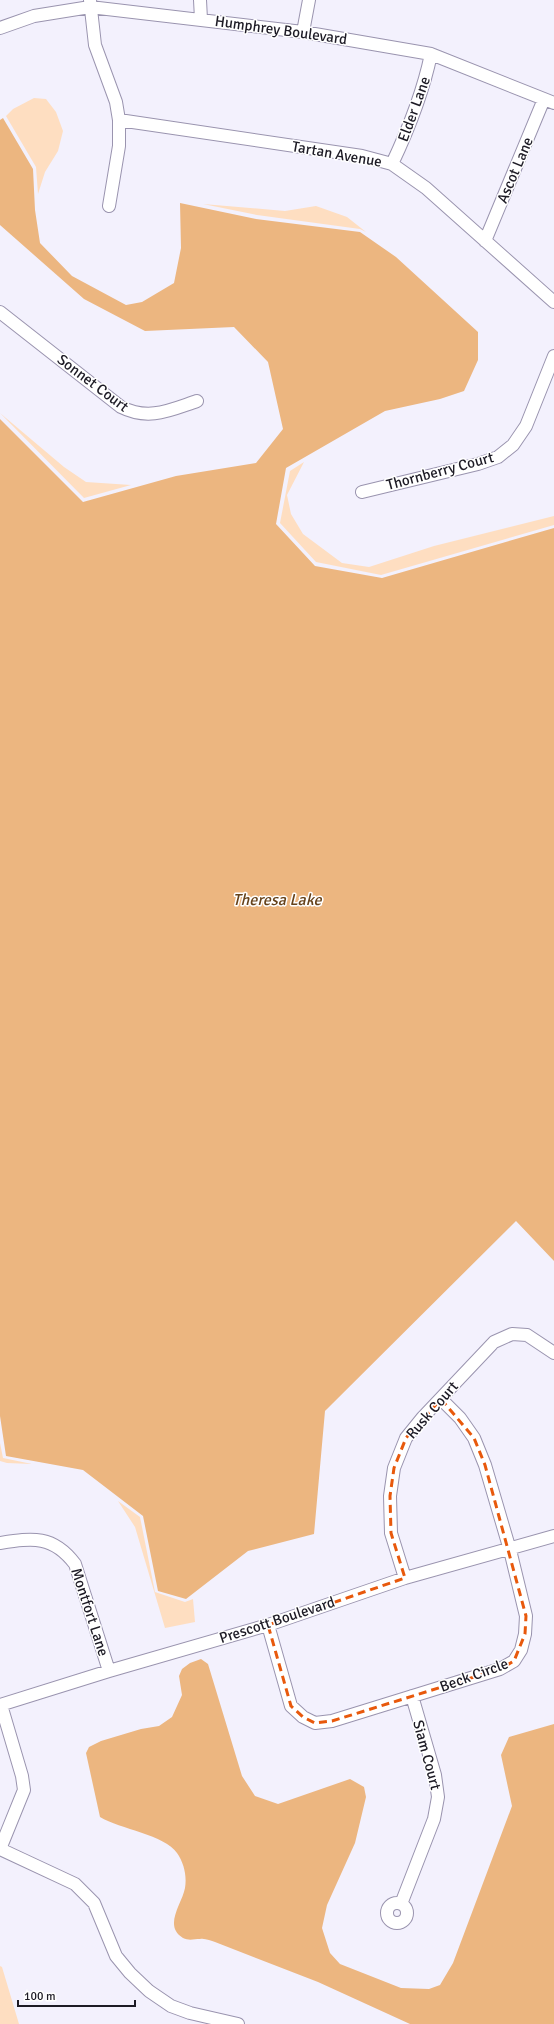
<svg xmlns="http://www.w3.org/2000/svg" width="554" height="2024" font-family="Signika,sans-serif">
<rect width="100%" height="100%" fill="#f3f1fd"/>
<path fill="#fedec1" d="M34,98L46,99L56,112L63,131L58,151L45,172L38,194L36,167L6,116L13,109Z
M203,204L285,211L316,206L347,217L366,232L360,229L257,215Z
M0,413L64,467L86,482L131,485L84,498Z
M304,462L287,495L291,514L303,534L342,563L369,567L434,546L554,516V525L381,575L316,562L280,523L290,471Z
M0,1443L3,1458L32,1464L7,1463L0,1461Z
M118,1501L140,1517L155,1592L185,1602L193,1599L195,1622L165,1628L135,1527Z
M0,1966L2,1967L19,2024H0Z"/>
<path fill="#ecb680" d="M3,118L33,169L35,210L40,243L72,276L126,305L142,302L174,283L181,248L180,203L256,219L360,232L396,257L478,332V360L464,391L440,399L385,411L286,468L276,524L315,566L382,578L554,528V1261L516,1221L325,1411L314,1534L248,1551L186,1599L158,1591L143,1516L83,1470L6,1456L0,1416V419L83,502L176,476L256,463L283,429L268,362L234,327L145,331L84,299L0,225V120Z
M201,1659L208,1664L242,1776L255,1796L278,1804L350,1779L364,1787L366,1797L355,1843L327,1905L322,1928L330,1953L340,1964L401,1988L429,1989L440,1985L453,1963L512,1806L501,1755L509,1737L554,1724V2024H410L318,1982L215,1942C211,1941 205,1938 200,1939C194,1939 189,1941 183,1938C163,1926 182,1904 185,1888C187,1876 184,1863 177,1853C165,1835 120,1829 100,1817L86,1753L89,1747L101,1741L141,1729L159,1726L172,1717L182,1695L179,1676L182,1669L190,1663Z"/>
<g fill="none" stroke-linecap="round" stroke-linejoin="round">
<g stroke="#9a94af" stroke-width="14">
<path id="minor" d="M90,0L95,45L116,102L119,120V146L109,206
M200,0L201,19
M0,28L34,16L90,7L303,32L431,54L554,103
M303,32L309,0
M119,120L362,156L392,164L426,188L554,302
M392,164C409,128 423,93 431,54
M485,241L544,99
M0,312L121,407C149,421 170,410 197,401
M362,492L478,464L498,457L513,445L526,426L554,356
M0,1543C33,1538 53,1535 75,1564L109,1671
M405,1578L391,1533L390,1496L394,1468L406,1438L423,1417L494,1342L512,1334L527,1335L554,1353
M268,1625L291,1706L303,1717L315,1723L332,1721L500,1669L514,1661L521,1650L525,1634L526,1616L510,1550L485,1465L474,1438L460,1418L441,1399
M0,1705L109,1671L268,1625L405,1578L554,1536
M0,1849L75,1884L94,1903L116,1956L130,1973L149,1991L171,2006L190,2013L238,2024
M0,1849L24,1790L22,1776L1,1705
M387 1913a10 10 0 1 1 20 0a10 10 0 1 1-20 0Z
M401,1904L434,1819L438,1797L435,1775L412,1696"/>
</g>
<use href="#minor" stroke="#fff" stroke-width="12"/>
</g>
<path fill="none" stroke="#e8590c" stroke-width="3" stroke-dasharray="8 5" stroke-linejoin="round" d="M441,1399L474,1438L485,1465L526,1616L525,1634L514,1661L500,1669L332,1721L315,1723L303,1717L291,1706L268,1625L405,1578L391,1533L390,1496L394,1468L406,1438Z"/>
<g text-anchor="middle" dominant-baseline="central" stroke-width="3" stroke-linejoin="round" paint-order="stroke">
<g font-size="15" fill="#1d1b25" stroke="#fff">
<text transform="translate(281 30) rotate(8)">Humphrey Boulevard</text>
<text transform="translate(414 109) rotate(-70)">Elder Lane</text>
<text transform="translate(337 154) rotate(10)">Tartan Avenue</text>
<text transform="translate(515 170) rotate(-67)">Ascot Lane</text>
<text transform="translate(93 383) rotate(37)">Sonnet Court</text>
<text transform="translate(440 471) rotate(-15)">Thornberry Court</text>
<text transform="translate(432 1410) rotate(-49)">Rusk Court</text>
<text transform="translate(90 1612) rotate(72)">Montfort Lane</text>
<text transform="translate(277 1620) rotate(-18)">Prescott Boulevard</text>
<text transform="translate(474 1675) rotate(-20)">Beck Circle</text>
<text transform="translate(427 1755) rotate(75)">Siam Court</text>
</g>
<g font-size="16" font-style="italic" fill="#66421a" stroke="#fff">
<text x="277" y="900">Theresa Lake</text>
</g>
</g>
<path d="M18 2000v6h117v-6" fill="none" stroke="#1d1b25" stroke-width="2"/>
<text x="24" y="2000" font-size="12" fill="#1d1b25" stroke="#ffffff" stroke-width="3" paint-order="stroke">100 m</text>
</svg>
